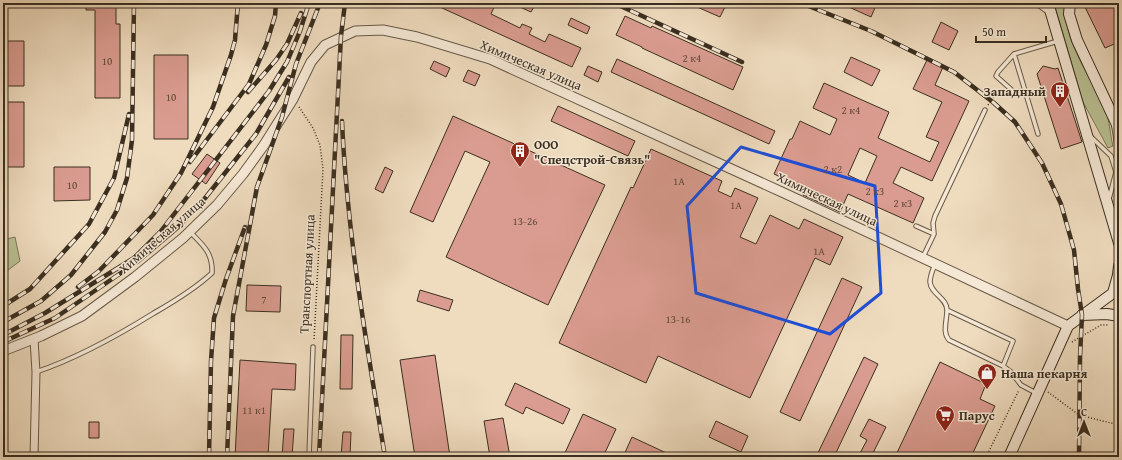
<svg xmlns="http://www.w3.org/2000/svg" width="1122" height="460" font-family="'Gentium Book Plus',serif">
<rect width="100%" height="100%" fill="#efdcbf"/>
<filter id="stains"><feTurbulence type="fractalNoise" baseFrequency=".005" numOctaves="4"/><feColorMatrix values="0 0 0 0 .2 0 0 0 0 .09 0 0 0 0 .02 0 0 0 .5 -.17"/></filter>
<radialGradient id="worn" r=".72"><stop offset=".6" stop-color="#630" stop-opacity="0"/><stop offset="1" stop-color="#630" stop-opacity=".3"/></radialGradient>
<path fill="#b9c092" stroke="#7a7859" d="M1054,3H1065C1063,42 1091,76 1105,110C1110,121 1110,135 1113,146L1108,148L1083,102Z
M15,237L20,261L3,274V240Z"/>
<path fill="#da9c90" stroke="#3b2f20" fill-rule="evenodd" d="M86,3H116V24H120V98H95V10H86Z
M431,3H496L491,14L520,28L522,24L532,28L529,34L545,42L549,34L581,48L572,67Z
M511,3H536L531,12Z
M688,3H727L720,17Z
M840,3H877L871,17Z
M1095,3H1119V42L1105,48L1085,7Z
M625,16L651,28L652,26L743,67L733,90L642,48V47L616,35Z
M571,18L590,27L587,34L568,25Z
M941,22L958,31L949,50L932,42Z
M5,41H24V86H5Z
M154,55H188V139H154Z
M851,57L880,70L872,86L844,72Z
M617,59L775,131L769,144L611,72Z
M927,60L943,67L935,85L969,101L932,181L901,167L893,183L924,198L913,223L848,194L840,212L803,195L806,189L774,174L790,139H792L800,121L830,135L837,119L813,108L824,83L889,112L878,138L930,162L939,142L926,137L942,102L913,89ZM860,148L877,156L865,183L848,175Z
M434,61L450,68L446,77L430,69Z
M588,66L602,72L598,82L584,75Z
M1043,66L1055,69L1058,68L1082,142L1061,149L1037,74Z
M468,70L480,75L475,86L463,81Z
M3,102H24V167H3Z
M558,106L635,141L628,156L551,121Z
M453,116L605,185L548,305L446,257L490,162L465,151L433,222L410,212Z
M651,149L722,181L718,191L731,197L735,188L758,198L740,237L756,244L770,215L799,229L804,219L843,237L830,265L815,258L750,398L658,356L646,383L559,343L631,187L633,188Z
M207,154L220,163L206,184L192,174Z
M54,167H90V200L54,201Z
M385,167L393,171L383,193L375,189Z
M842,278L862,287L800,421L780,412Z
M247,285L281,286L280,312L246,311Z
M420,290L453,300L449,311L417,301Z
M341,335H353L352,389H340Z
M435,355L450,457H415L400,360Z
M864,357L878,364L834,457H816Z
M240,360L296,364L295,390L272,389L268,457H235Z
M940,362L986,384L980,399L995,406L971,457H895Z
M515,383L570,409L563,424L526,407L523,414L505,405Z
M583,414L616,429L603,457H563Z
M503,418L510,457H490L484,421Z
M869,419L886,427L871,457H858L867,440L860,436Z
M716,421L748,436L741,452L709,437Z
M89,422H99V438H89Z
M284,429H294L292,457H282Z
M343,432H351L350,456H341Z
M632,437L675,457H623Z"/>
<g fill="none" stroke-linecap="round" stroke-linejoin="round">
<g stroke="#685a48" stroke-width="5.5">
<path id="service" d="M1035,3L1048,12
M1014,54L998,72L996,76L1014,92L1025,91
M1114,127L1119,158
M1038,134L1014,54L1058,41
M1090,136L1111,156L1116,172L1109,199
M916,226L934,234
M923,257L934,234L933,223L935,216L985,110
M935,264C933,269 930,276 930,282C931,294 947,298 947,310C947,321 942,332 949,340L1003,366L1011,372L1021,385L1036,393
M947,310L1013,341L1003,366
M36,372C78,358 117,336 154,313C175,301 195,289 212,273C213,253 203,245 190,232
M309,457L313,347"/>
</g>
<g stroke="#685a48" stroke-width="9">
<path id="minor" d="M34,339L36,372L34,457"/>
</g>
<g stroke="#685a48" stroke-width="11">
<path id="tertiary" d="M3,351L41,336L82,316L135,277L183,238L217,205L243,174L264,145L293,99L311,62L325,45L355,31L383,30L417,37L490,59L784,193L1068,326"/>
</g>
<g stroke="#3b2f20" stroke-width="12">
<path id="secondary" d="M1048,3L1119,243
M1070,3L1069,14L1077,40L1119,129
M1082,315L1107,314L1119,316
M1009,457L1068,326L1113,293L1118,275L1119,266"/>
</g>
<path stroke="#3b2f20" stroke-width="1.5" stroke-dasharray="1 2" stroke-linecap="butt" d="M988,105L999,88
M299,107L313,128L320,145L323,169L314,341
M1072,342L1101,325H1109
M1048,392L1079,415L1119,425
M986,457L1019,390"/>
<use href="#service" stroke="#f5e8d5" stroke-width="3.5"/>
<use href="#minor" stroke="#f5e8d5" stroke-width="7"/>
<use href="#tertiary" stroke="#f5e8d5" stroke-width="9"/>
<use href="#secondary" stroke="#f5e8d5" stroke-width="10"/>
<g stroke="#3b2f20" stroke-width="4.5">
<path id="rail" d="M614,3L742,62
M801,3L871,31L954,72L994,103L1015,122L1042,163L1061,204L1074,250L1078,289L1082,315L1080,357L1079,457
M248,92L276,60L287,44L301,13
M342,121C347,234 367,346 385,457
M190,162L249,84L266,45L275,16L276,3
M78,287L99,271L153,215L181,173L213,107L231,55L235,40L238,3
M3,306L30,289L89,224L114,178L129,114
M3,322L41,301L71,275L105,232L117,210L127,178L132,140L134,3
M3,335L45,313L134,258L161,231L269,91L287,62L300,31L309,3
M3,342L55,318L137,262L177,228L202,202L256,134L289,77
M209,457L211,361L214,318L226,279L245,227
M227,457L233,316L257,187L282,117L296,64L320,3
M319,457L341,36L345,3"/>
</g>
<use href="#rail" stroke="#f5e8d5" stroke-width="3" stroke-dasharray="9" stroke-linecap="butt"/>
</g>
<path fill="none" stroke="#1d4ed8" stroke-width="3" stroke-linejoin="round" d="M741,147L875,186L881,293L830,334L696,293L687,206Z"/>
<defs>
<g id="building-pin" transform="scale(1)"><path d="M0 17L-7.5 6A9.5 9.5 0 1 1 7.5 6Z" fill="#8f2418" stroke="#f5e8d5"/><path d="M-4-6H4V6H1V3H-1V6H-4ZM-2.5-4.3h1.7v1.8h-1.7ZM.8-4.3h1.7v1.8H.8ZM-2.5-1h1.7V.8h-1.7ZM.8-1h1.7V.8H.8Z" fill="#fff"/></g>
<g id="shop-pin" transform="scale(1)"><path d="M0 17L-7.5 6A9.5 9.5 0 1 1 7.5 6Z" fill="#8f2418" stroke="#f5e8d5"/><path d="M-5-2.5h2.3a2.7 3.5 0 0 1 5.4 0H5L5.5 6h-11ZM-1.5-2.5h3a1.5 2.3 0 0 0-3 0Z" fill="#fff"/></g>
<g id="supermarket-pin" transform="scale(1)"><path d="M0 17L-7.5 6A9.5 9.5 0 1 1 7.5 6Z" fill="#8f2418" stroke="#f5e8d5"/><path d="M-6-5.5h2.5l.6 2H6L4.5 2H-2.5L-4.4-4H-6ZM-1.5 3.2a1.3 1.3 0 1 0 .1 0ZM3 3.2a1.3 1.3 0 1 0 .1 0Z" fill="#fff"/></g>
</defs>
<g fill-rule="evenodd">
<use href="#building-pin" x="1060" y="91"/>
<use href="#building-pin" x="520" y="151"/>
<use href="#shop-pin" x="987" y="373"/>
<use href="#supermarket-pin" x="945" y="415"/>
</g>
<g text-anchor="middle" dominant-baseline="central" stroke-width="3" stroke-linejoin="round" paint-order="stroke">
<g font-size="11" fill="#634a3c">
<text x="692" y="58">2 к4</text>
<text x="107" y="61">10</text>
<text x="171" y="97">10</text>
<text x="851" y="110">2 к4</text>
<text x="833" y="169">2 к2</text>
<text x="679" y="181">1А</text>
<text x="72" y="185">10</text>
<text x="875" y="191">2 к3</text>
<text x="903" y="203">2 к3</text>
<text x="736" y="205">1А</text>
<text x="525" y="221">13-26</text>
<text x="819" y="251">1А</text>
<text x="264" y="299">7</text>
<text x="678" y="319">13-16</text>
<text x="254" y="410">11 к1</text>
</g>
<g font-size="13" fill="#3b2f20" stroke="#f5e8d5">
<text transform="translate(531 65) rotate(23)">Химическая улица</text>
<text transform="translate(827 199) rotate(25)">Химическая улица</text>
<text transform="translate(162 235) rotate(-41)">Химическая улица</text>
<text transform="translate(307 274) rotate(-87)">Транспортная улица</text>
</g>
<g font-size="13" font-weight="bold" fill="#3b2f20" stroke="#f5e8d5" text-anchor="start">
<text x="1046" y="91" text-anchor="end">Западный</text>
<text x="534" y="144">ООО<tspan x="534" dy="15">"Спецстрой-Связь"</tspan></text>
<text x="1001" y="373">Наша пекарня</text>
<text x="959" y="415">Парус</text>
</g>
</g>
<rect width="1122" height="460" fill="none" stroke="#efdcbf" stroke-width="16"/>
<rect x="4" y="4" width="1114" height="452" fill="none" stroke="#3b2f20" stroke-width="2"/>
<rect x="8" y="8" width="1106" height="444" fill="none" stroke="#3b2f20"/>
<g transform="translate(1084 422)" stroke="#f5e8d5" stroke-width="3" paint-order="stroke">
<path d="M0-3L7 15L0 10L-7 15Z" fill="#3b2f20"/>
<text y="-6" font-size="11" font-weight="bold" text-anchor="middle" fill="#3b2f20">С</text>
</g>
<path d="M976 36v6h70v-6" fill="none" stroke="#3b2f20" stroke-width="2"/>
<text x="982" y="36" font-size="12" fill="#3b2f20" stroke="#f5e8d5" stroke-width="3" paint-order="stroke">50 m</text>
<rect width="100%" height="100%" filter="url(#stains)"/>
<rect width="100%" height="100%" fill="url(#worn)"/>
</svg>
